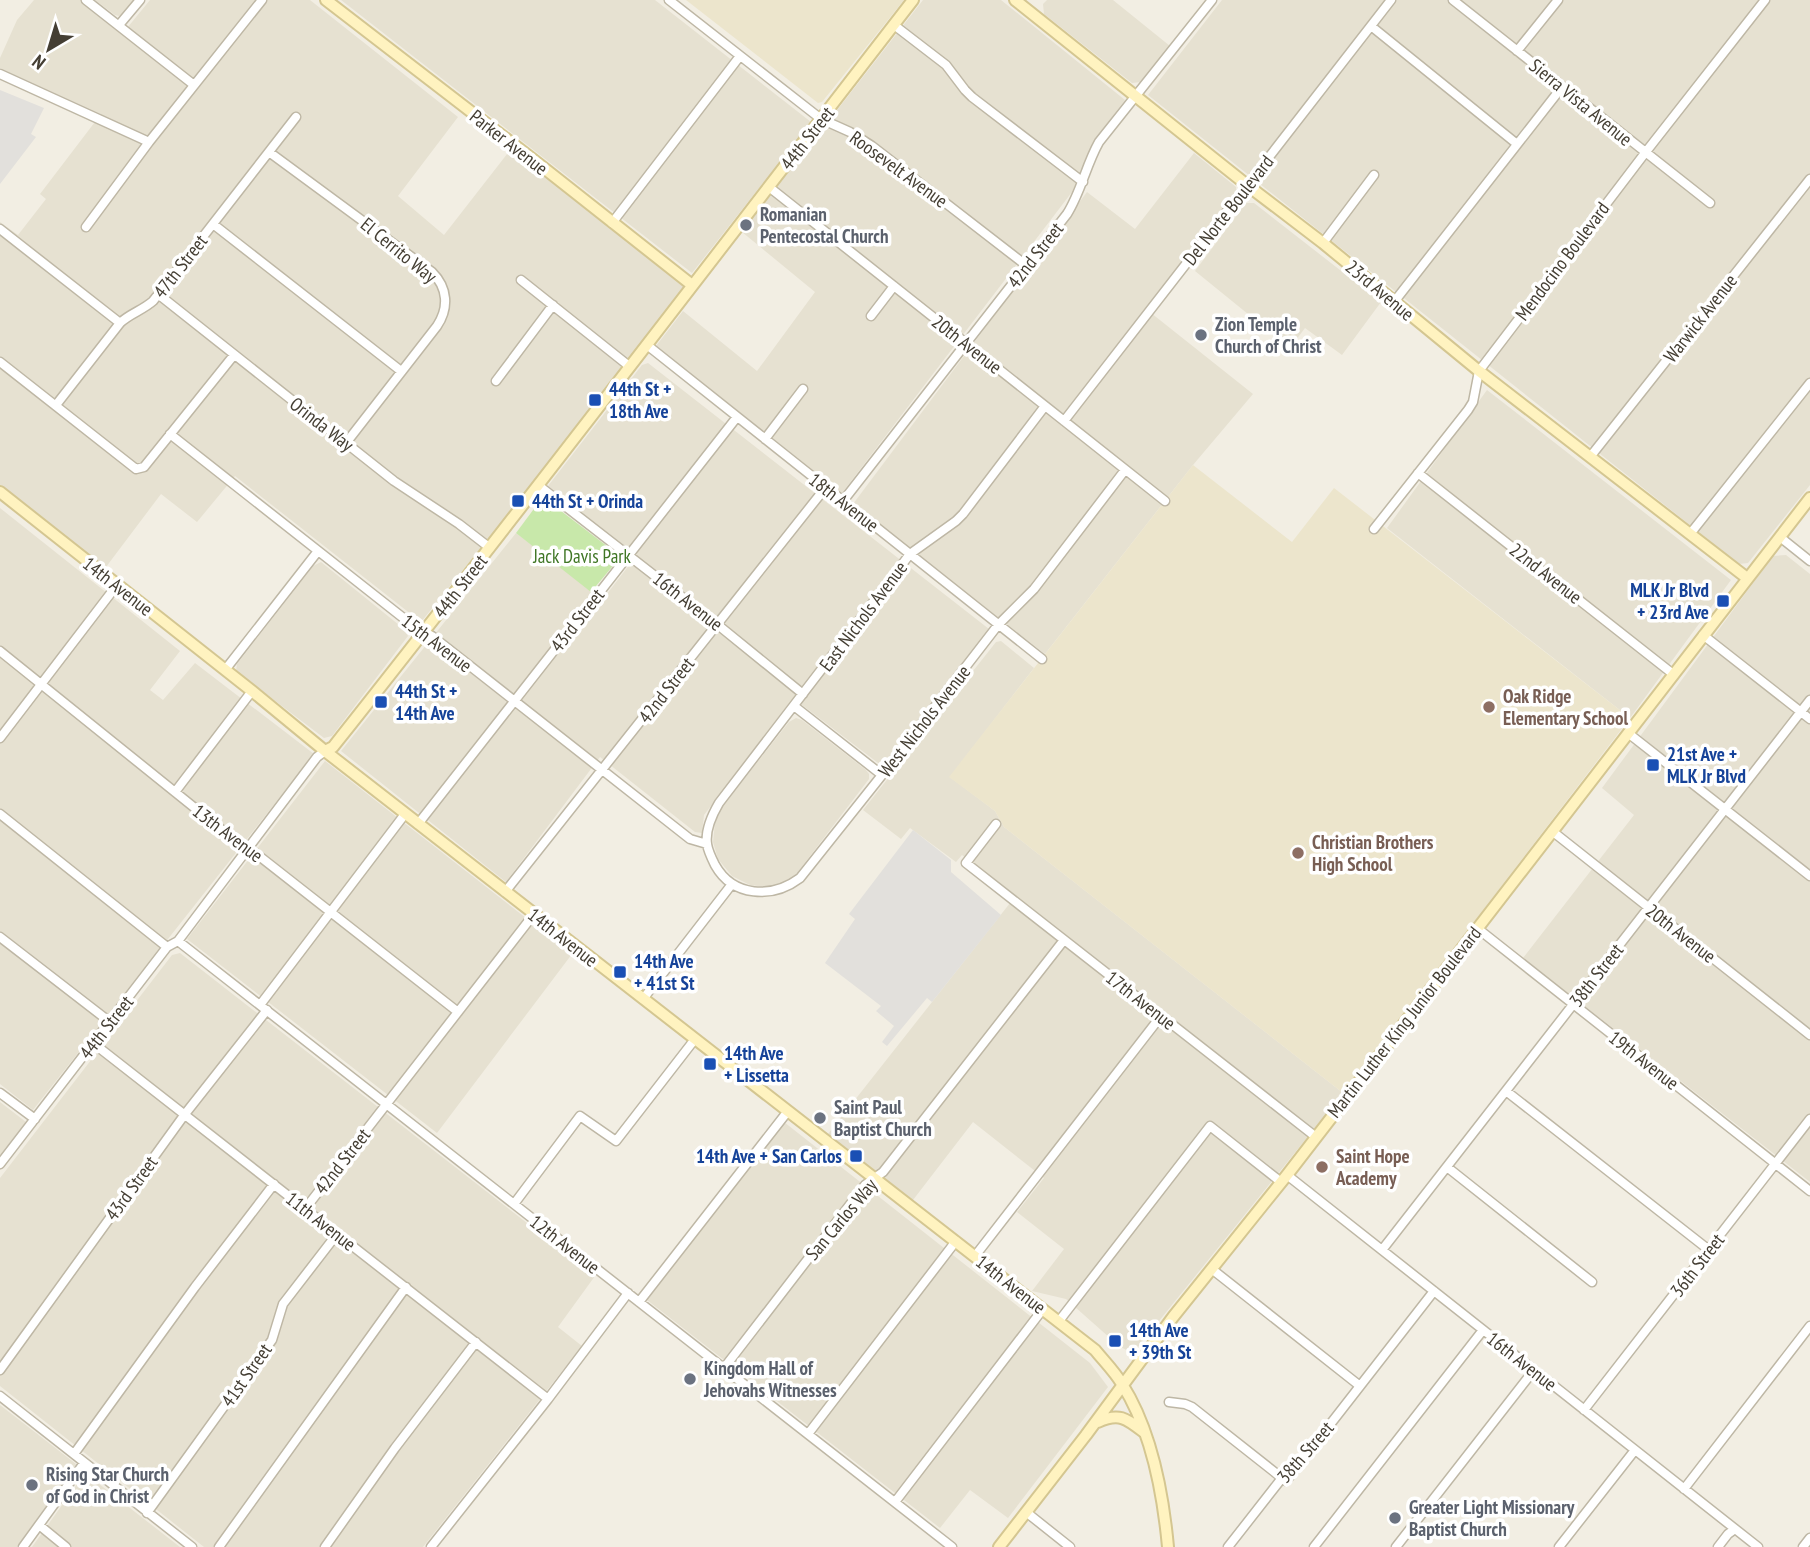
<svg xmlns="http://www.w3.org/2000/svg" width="1810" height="1547" font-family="'PT Sans Narrow',sans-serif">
<rect width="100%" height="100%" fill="#f2eee3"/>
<path fill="#e6e1d1" d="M34,0H81L123,33L150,0H310L458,117L398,196L444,235L511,149L685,287L516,504L421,622L235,476L197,522L161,494L103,571L0,489V222L18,235L46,199L40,194L101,114L0,68V58L17,20Z
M95,0H134L123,14L119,16L115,15Z
M341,0H655L811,122L692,273Z
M923,0H1001L1125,100L1094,141L1072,192L842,493L656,346L683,311L757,371L815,292L742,232Z
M1047,0H1113L1170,46L1141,82L1132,83L1044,14L1043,4Z
M1222,0H1810V485L1748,563L1739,564L1148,95Z
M1194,153L1236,187V196L1146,309L1253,394L1193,465L1045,654L853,504L1087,192L1135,229Z
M1246,203H1254L1381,302L1342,355L1305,328L1290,348L1195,271Z
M648,363L989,629L882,766L793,698L704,815L702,833L695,832L600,757L506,882L341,751L516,533L603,599L637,555L548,486L642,365Z
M1487,390L1731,580L1630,718L1387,528Z
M0,508L180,651L150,690L163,700L195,663L314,754L33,1110L0,1084Z
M1786,555L1810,574V1182L1523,958L1634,815L1602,788L1773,556Z
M321,562L404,629L408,636L332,736L324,738L236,671L237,664L313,566Z
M1001,641L1034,668L950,777L995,811L1004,827L1343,1093L1138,1347L1128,1351L1119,1346L1066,1299L1032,1291L1064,1249L1017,1212L1044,1178L973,1122L913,1200L828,1134L1014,898L962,855L956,862L910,828L901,839L863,810L996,642Z
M796,718L802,720L866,770L869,774V779L797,873L787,881L773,886L765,887L750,885L732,876L718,859L713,842L715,823L722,807L789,722Z
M325,761L572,954L437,1133L187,939Z
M180,953L595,1276L558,1327L582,1346L423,1547H204L0,1386V1178L172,955Z
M0,1102L26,1122L0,1155Z
M784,1122L1090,1363L1108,1387L1008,1518L970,1490L940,1528L647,1300Z
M0,1405L76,1464L17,1547H0Z
M85,1473L180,1547H32Z"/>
<path fill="#ece5cc" d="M686,0H904L822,102L818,103Z
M1193,465L1292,542L1334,488L1630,718L1343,1093L1004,827L995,811L949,777Z"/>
<path fill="#c8e8aa" d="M548,501L616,553L617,561L591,592L516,533L539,502Z"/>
<path fill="#e2e0dc" d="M0,90L44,108L31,134L36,137L0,184Z
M913,830L951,860V872L1001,915L932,1002L927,998L887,1046L882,1042L894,1026L876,1011L881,1006L825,963L855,919L849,914Z"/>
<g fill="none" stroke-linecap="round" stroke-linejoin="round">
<g stroke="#beb7a5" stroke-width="11">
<path id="street" d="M86,0L194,85
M669,0L821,119L850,132L872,146L1027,266
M1453,0L1710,203
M119,25L140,0
M894,25L946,65L965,90L972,97L1083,182
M1371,26L1517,144
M1517,51L1558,0
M0,74L149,142
M269,152L432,272C448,288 449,308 437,326L346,443
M769,187L1165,501
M612,223L740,56
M213,224L401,371
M86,227L149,142L262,0
M0,229L120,323
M1323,243L1374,175
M521,280L629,366
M158,294L394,481L459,524L490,548
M1394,302L1562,87
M871,316L894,286
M647,345L1042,659
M0,362L136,469L144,467L234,355
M496,381L553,305
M56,405L120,323C129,314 143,310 153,301L296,117
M1045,406L963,514L956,521L910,554L719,803C712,815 705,830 707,844C708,851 712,859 715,865C733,897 772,899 800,878L882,775L998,625L1034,589L1125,470
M1064,421L1391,0
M170,434L416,628L432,636L690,839L707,844
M765,439L803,389
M1590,457L1810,179
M1418,473L1673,674
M538,485L718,625L803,694
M843,501L1067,214C1081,192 1086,165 1099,142L1212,0
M1374,529L1468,410L1473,402L1479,371L1645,153L1765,0
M1690,534L1810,383
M1780,537L1810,561
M1703,635L1810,719
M0,651L242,846L254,852L458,1012
M225,670L318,551
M794,706L882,775
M1628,733L1810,876
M0,738L117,585
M175,792L252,691
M0,814L167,947
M418,824L737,417
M996,824L966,863L1316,1137
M1552,831L1810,1035
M505,892L826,487
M1477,928L1810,1191
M0,937L110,1022
M178,941L952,1547
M643,999L732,884
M260,1005L405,814
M93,1043L548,1399
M1506,1091L1709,1250
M0,1093L35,1119
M0,1164L167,947L178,941L317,757L325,751
M1447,1167L1592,1282
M1287,1175L1758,1547
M514,1204L580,1116L616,1141L695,1039
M305,1209L534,914
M1382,1250L1810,700
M975,1256L1161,1016
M1213,1270L1360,1386
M639,1302L788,1111
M1059,1321L1210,1126L1281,1182
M724,1368L865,1185L883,1172L1064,940
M0,1370L185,1114L267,1010
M0,1396L192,1547
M1169,1402L1185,1404L1192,1407L1282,1478
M1584,1410L1810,1119
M808,1434L956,1241
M74,1454L195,1287L274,1184
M1684,1489L1810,1326
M895,1502L1043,1309
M1026,1512L1070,1547
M147,1513L272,1340L283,1304L337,1234
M39,1525L66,1547
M23,1547L84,1463
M219,1547L406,1287
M325,1547L395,1448L476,1342
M431,1547L548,1399L628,1293
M1228,1547L1282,1478L1286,1481L1434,1291
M1314,1547L1483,1330
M1396,1547L1534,1370
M1559,1547L1635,1450
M1718,1547L1728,1534L1735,1529
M1803,1547L1810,1538"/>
</g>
<g stroke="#d4c691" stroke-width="14">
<path id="secondary" d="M326,0L535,161L692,285
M1015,0L1247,185L1323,243L1479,371L1747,578
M0,492L252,691L325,751L1095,1350C1104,1361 1115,1372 1122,1384C1152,1431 1163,1493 1168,1547
M325,751L333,747C529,500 720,249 913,0
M1098,1422C1120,1412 1127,1419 1145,1433
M999,1547L1086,1435L1173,1317L1287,1175L1810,498"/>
</g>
<use href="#street" stroke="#fff" stroke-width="8"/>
<use href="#secondary" stroke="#fff3c0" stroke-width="10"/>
</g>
<g fill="#6b7280" stroke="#fff" stroke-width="2.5">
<circle cx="746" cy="225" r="7"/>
<circle cx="1201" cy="335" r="7"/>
<circle cx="820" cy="1118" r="7"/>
<circle cx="690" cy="1379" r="7"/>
<circle cx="32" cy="1485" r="7"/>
<circle cx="1395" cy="1518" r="7"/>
</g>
<g fill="#1a4fb4" stroke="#fff" stroke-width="2.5">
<rect x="588" y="393" width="14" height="14" rx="3.5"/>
<rect x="511" y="494" width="14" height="14" rx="3.5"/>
<rect x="1716" y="594" width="14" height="14" rx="3.5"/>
<rect x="374" y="695" width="14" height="14" rx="3.5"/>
<rect x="1646" y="758" width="14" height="14" rx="3.5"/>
<rect x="613" y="965" width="14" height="14" rx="3.5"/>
<rect x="703" y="1057" width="14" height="14" rx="3.5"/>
<rect x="849" y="1149" width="14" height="14" rx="3.5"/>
<rect x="1108" y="1334" width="14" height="14" rx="3.5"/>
</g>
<g fill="#8d6e63" stroke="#fff" stroke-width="2.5">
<circle cx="1489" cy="707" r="7"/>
<circle cx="1298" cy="853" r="7"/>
<circle cx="1322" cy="1167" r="7"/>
</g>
<g text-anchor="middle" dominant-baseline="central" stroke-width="7" stroke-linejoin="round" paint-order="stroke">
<g font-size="19" fill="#443e33" stroke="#fff">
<text transform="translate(1581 102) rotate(39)">Sierra Vista Avenue</text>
<text transform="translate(807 138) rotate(-52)">44th Street</text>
<text transform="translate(509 142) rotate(38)">Parker Avenue</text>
<text transform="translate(899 169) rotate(36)">Roosevelt Avenue</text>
<text transform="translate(1228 210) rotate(-52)">Del Norte Boulevard</text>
<text transform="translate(399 250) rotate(39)">El Cerrito Way</text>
<text transform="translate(1035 255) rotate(-52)">42nd Street</text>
<text transform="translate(1562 261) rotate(-53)">Mendocino Boulevard</text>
<text transform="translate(180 266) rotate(-52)">47th Street</text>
<text transform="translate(1380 290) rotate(40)">23rd Avenue</text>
<text transform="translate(1700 318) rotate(-52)">Warwick Avenue</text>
<text transform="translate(967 344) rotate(38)">20th Avenue</text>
<text transform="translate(322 424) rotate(38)">Orinda Way</text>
<text transform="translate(844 502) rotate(38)">18th Avenue</text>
<text transform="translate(1546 573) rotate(38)">22nd Avenue</text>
<text transform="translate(118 586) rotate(38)">14th Avenue</text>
<text transform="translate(460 586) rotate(-52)">44th Street</text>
<text transform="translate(688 601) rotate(38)">16th Avenue</text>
<text transform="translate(863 616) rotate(-53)">East Nichols Avenue</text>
<text transform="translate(577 620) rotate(-52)">43rd Street</text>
<text transform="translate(437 643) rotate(37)">15th Avenue</text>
<text transform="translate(666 690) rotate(-52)">42nd Street</text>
<text transform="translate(924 721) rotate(-52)">West Nichols Avenue</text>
<text transform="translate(228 833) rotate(37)">13th Avenue</text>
<text transform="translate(1681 933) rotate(38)">20th Avenue</text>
<text transform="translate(563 937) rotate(38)">14th Avenue</text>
<text transform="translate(1596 975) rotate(-52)">38th Street</text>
<text transform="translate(1141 1000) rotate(38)">17th Avenue</text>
<text transform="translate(1404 1022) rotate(-52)">Martin Luther King Junior Boulevard</text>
<text transform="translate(106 1027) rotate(-52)">44th Street</text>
<text transform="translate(1644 1060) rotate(38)">19th Avenue</text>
<text transform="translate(342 1161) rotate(-52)">42nd Street</text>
<text transform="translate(131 1188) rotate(-54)">43rd Street</text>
<text transform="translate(841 1219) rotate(-50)">San Carlos Way</text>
<text transform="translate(321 1221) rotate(38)">11th Avenue</text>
<text transform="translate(565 1244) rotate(38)">12th Avenue</text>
<text transform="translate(1697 1265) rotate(-52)">36th Street</text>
<text transform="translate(1011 1284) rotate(38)">14th Avenue</text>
<text transform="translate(1522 1361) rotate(38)">16th Avenue</text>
<text transform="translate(246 1375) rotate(-55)">41st Street</text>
<text transform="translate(1305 1452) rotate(-49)">38th Street</text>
</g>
<g font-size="19" font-weight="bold" fill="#5b616d" stroke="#fff" text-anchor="start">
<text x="760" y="214">Romanian<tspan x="760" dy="22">Pentecostal Church</tspan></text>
<text x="1215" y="324">Zion Temple<tspan x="1215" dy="22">Church of Christ</tspan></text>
<text x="834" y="1107">Saint Paul<tspan x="834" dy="22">Baptist Church</tspan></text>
<text x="704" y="1368">Kingdom Hall of<tspan x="704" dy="22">Jehovahs Witnesses</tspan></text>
<text x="46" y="1474">Rising Star Church<tspan x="46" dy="22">of God in Christ</tspan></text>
<text x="1409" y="1507">Greater Light Missionary<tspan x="1409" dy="22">Baptist Church</tspan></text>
</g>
<g font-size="19" font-weight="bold" fill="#164399" stroke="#fff" text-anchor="start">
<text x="609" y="389">44th St +<tspan x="609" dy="22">18th Ave</tspan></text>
<text x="532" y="501">44th St + Orinda</text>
<text x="1709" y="590" text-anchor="end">MLK Jr Blvd<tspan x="1709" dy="22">+ 23rd Ave</tspan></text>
<text x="395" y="691">44th St +<tspan x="395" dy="22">14th Ave</tspan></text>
<text x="1667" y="754">21st Ave +<tspan x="1667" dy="22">MLK Jr Blvd</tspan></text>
<text x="634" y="961">14th Ave<tspan x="634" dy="22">+ 41st St</tspan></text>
<text x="724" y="1053">14th Ave<tspan x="724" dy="22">+ Lissetta</tspan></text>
<text x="842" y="1156" text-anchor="end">14th Ave + San Carlos</text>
<text x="1129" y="1330">14th Ave<tspan x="1129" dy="22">+ 39th St</tspan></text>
</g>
<g font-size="19" fill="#3f7625" stroke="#fff">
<text x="582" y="556">Jack Davis Park</text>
</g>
<g font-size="19" font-weight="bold" fill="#785e54" stroke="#fff" text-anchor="start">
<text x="1503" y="696">Oak Ridge<tspan x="1503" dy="22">Elementary School</tspan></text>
<text x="1312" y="842">Christian Brothers<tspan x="1312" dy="22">High School</tspan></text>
<text x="1336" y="1156">Saint Hope<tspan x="1336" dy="22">Academy</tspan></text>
</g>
</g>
<g transform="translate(49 49) rotate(218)" stroke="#ffffff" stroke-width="5" paint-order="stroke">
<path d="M0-5L12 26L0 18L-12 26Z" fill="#443e33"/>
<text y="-10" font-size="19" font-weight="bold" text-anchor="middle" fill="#443e33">N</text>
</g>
</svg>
